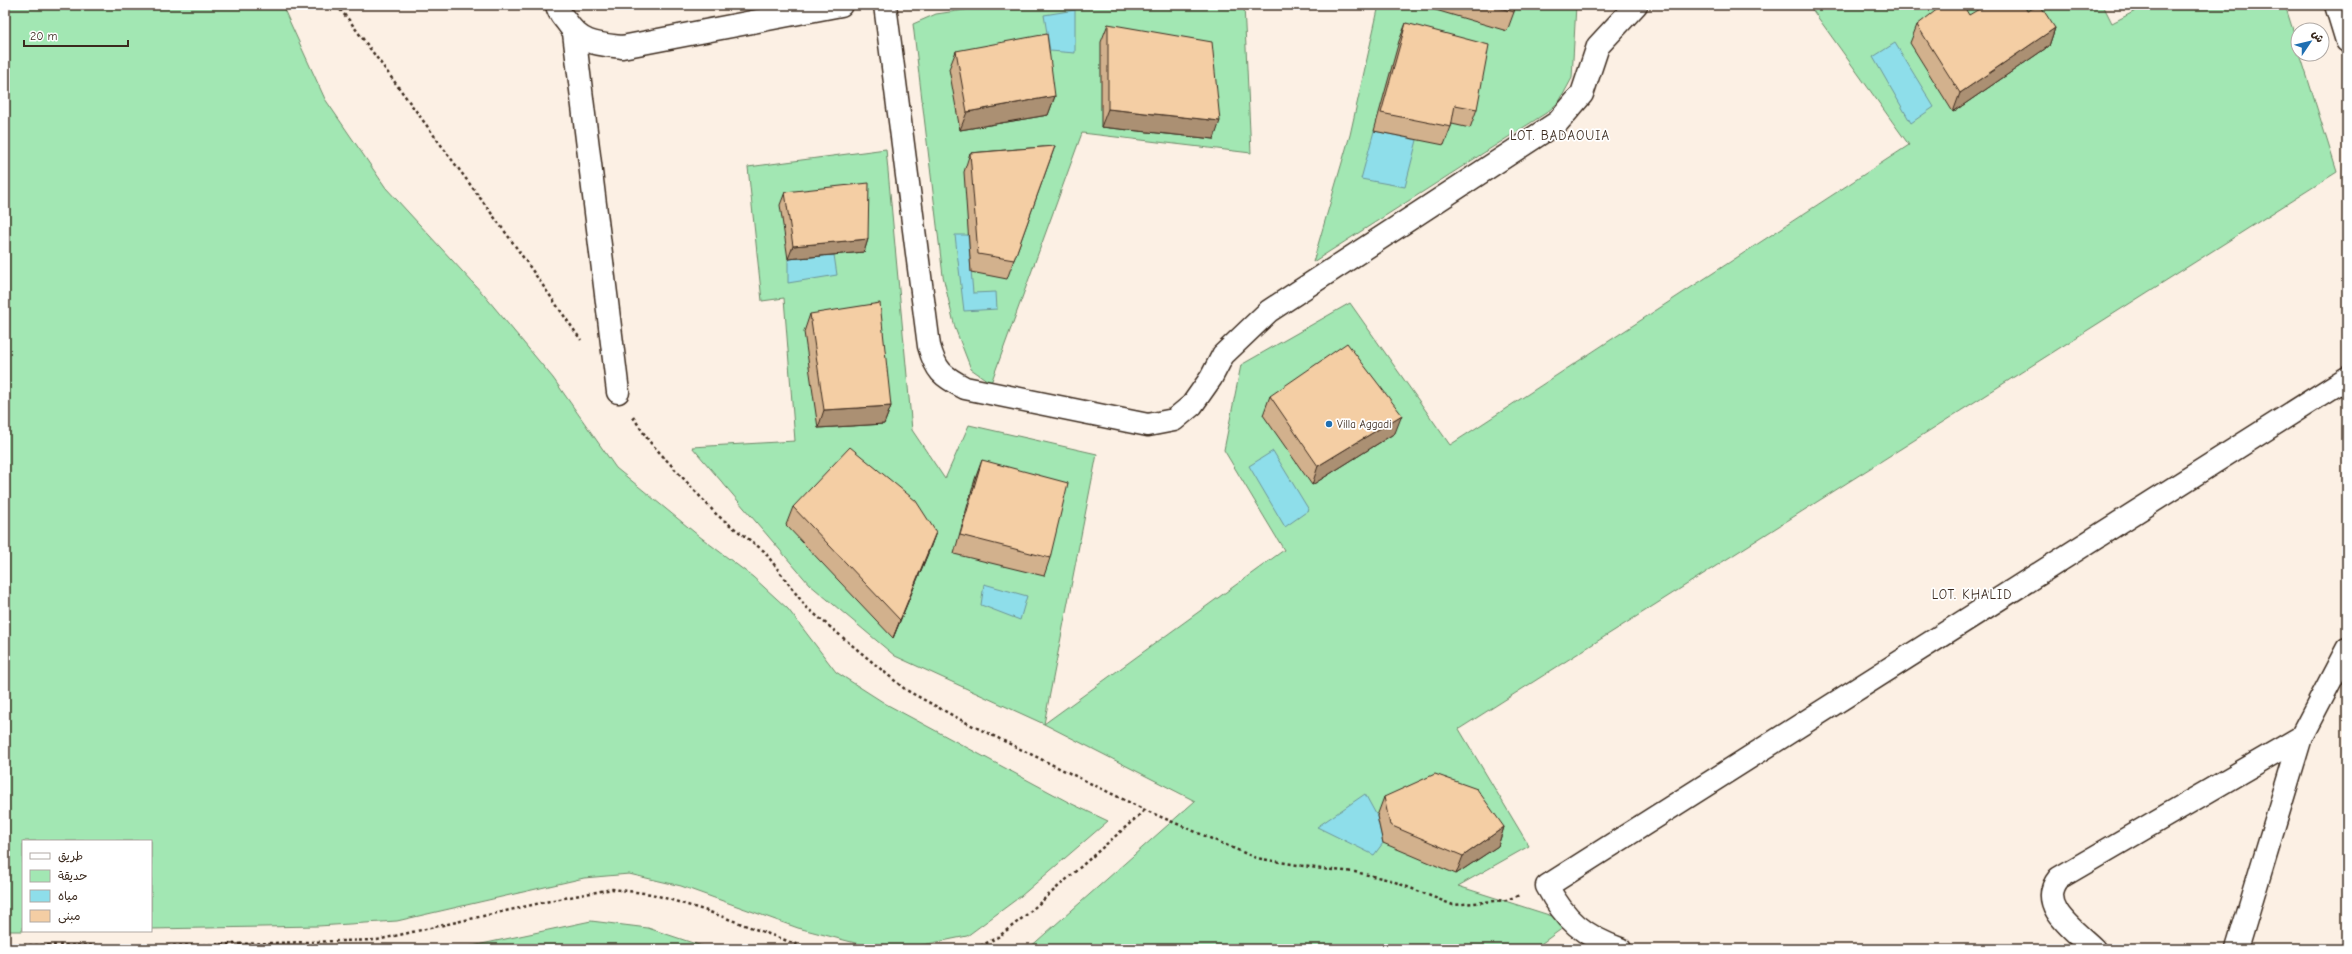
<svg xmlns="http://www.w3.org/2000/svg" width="2352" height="954" font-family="'Comic Neue','Playpen Sans Arabic',sans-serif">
<rect width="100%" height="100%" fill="#fcf0e4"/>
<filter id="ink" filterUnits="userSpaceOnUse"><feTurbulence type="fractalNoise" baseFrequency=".025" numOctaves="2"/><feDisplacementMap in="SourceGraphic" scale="8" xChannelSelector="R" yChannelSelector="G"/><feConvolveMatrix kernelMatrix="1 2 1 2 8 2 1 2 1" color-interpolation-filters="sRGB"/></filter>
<g filter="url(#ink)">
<path fill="#a2e7b3" stroke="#6e8868" d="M5,5H282L325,99L386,188L484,295L553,378L616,468L699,536L753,577L788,609L836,672L886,704L1070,803L1108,821L1021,896L967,936L903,949H878L798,928L681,886L629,874L584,878L397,921L318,926L151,929V841H23V931H5Z
M999,5H1244L1251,153L1082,133L991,383L971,369L955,328L943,276L913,24L936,14Z
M1379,5H1576L1572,78L1559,102L1546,113L1313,262L1350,135Z
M1809,5H2103L2112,23L2147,5H2285L2298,46V54H2300L2337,172L1459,729L1529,846L1458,886L1571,922L1534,949H1028L1195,801L1044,724L895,656L809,584L692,447L795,441L784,298L762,301L748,167L886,149L912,430L945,479L969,425L1097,454L1044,724L1284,550L1224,450L1241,365L1350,303L1450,445L1909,145Z
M591,921L648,928L711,949H458Z"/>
<path fill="#8edeea" stroke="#6d9698" d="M1075,10V53L1050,51L1044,15Z
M1895,43L1934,107L1911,123L1873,57Z
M1374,131L1417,140L1405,187L1361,179Z
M955,235H968L973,293L996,292L997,309L964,311Z
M834,255L837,275L788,283V259Z
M1273,451L1309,510L1285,527L1249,466Z
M984,584L1027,596L1020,620L981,605Z
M1365,794L1377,816L1383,843L1374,855L1317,827Z"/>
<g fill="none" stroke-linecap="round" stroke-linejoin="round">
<g stroke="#3b2a1e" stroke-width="25">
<path id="minor" d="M557,5C558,12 562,16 566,21C581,44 596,44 622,47L841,5
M885,5L929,346C936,371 942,376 965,388L1148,425L1174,420L1192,405L1211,378L1223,355L1269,311L1558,122L1582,94L1598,46L1636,5
M2336,5L2347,41
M574,33L618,392
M1620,949C1584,936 1565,920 1547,886L2347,378
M2094,949C2076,931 2036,906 2059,878L2301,737
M2237,949L2301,737L2347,649"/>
</g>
<path stroke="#3b2a1e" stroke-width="2.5" stroke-dasharray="3 3" stroke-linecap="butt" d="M336,5L349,20L511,240L581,340
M633,417L649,441L717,515L764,551L806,607L906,690L965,722L1145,810L1256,858L1322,869L1355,872L1390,880L1453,905L1506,900L1520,895
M5,945L167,946L377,940L554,900L612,889L652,894L707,911L809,949
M975,949L998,937L1025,916L1145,810"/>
<use href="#minor" stroke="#fff" stroke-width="22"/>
</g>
<path fill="#d2b18d" stroke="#3b2a1e" d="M1422,5H1515L1514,12L1507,31L1422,6Z
M2027,11L2055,28L2049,46L1953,112L1910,43L1917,25L1969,15Z
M1406,23L1477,109L1470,128L1452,124L1444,145L1374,131L1399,41Z
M1108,24L1214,139L1101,127V42Z
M956,51L1055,96L1048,115L960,130L949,69Z
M1055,146L1007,279L971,272L964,172L970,153Z
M785,192L868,239L864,252L788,259L780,205Z
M810,314L891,406L884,424L818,428L804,332Z
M1270,396L1395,433L1312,485L1263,415Z
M982,460L1050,558L1044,576L954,554L975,479Z
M793,507L936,532L929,551L893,638L786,525Z
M1384,797L1504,827L1498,846L1456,874L1383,843L1377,816Z"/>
<path fill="#ab9073" stroke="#3b2a1e" d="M2055,28L2049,46L1953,112L1960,93Z
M1055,96L1048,115L960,130L967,112Z
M1108,109L1220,121L1214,139L1101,127Z
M868,239L864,252L788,259L793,246Z
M891,406L884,424L818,428L824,410Z
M1402,415L1395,433L1312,485L1318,466Z
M936,532L929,551L893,638L900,620Z
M1504,827L1498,846L1456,874L1463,856Z"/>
<path fill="#f4cea4" stroke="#3b2a1e" d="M1489,5H1515L1514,12Z
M1943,5H1963L1969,15L1986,5H2024L2027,11L2040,5L2055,28L1960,93L1917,25Z
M1406,23L1489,45L1477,109L1455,105L1451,127L1381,113Z
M1108,24L1212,42L1220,121L1108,109Z
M1047,34L1055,96L967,112L956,51Z
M1055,146L1014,260L978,254L970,153Z
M869,183L868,239L793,246L785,192Z
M880,303L891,406L824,410L810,314Z
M1347,343L1402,415L1318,466L1270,396Z
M850,447L916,501L936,532L900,620L793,507Z
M982,460L1068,483L1050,558L960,535Z
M1435,774L1477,789L1504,827L1463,856L1390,825L1384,797Z"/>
</g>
<circle fill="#1f6fb2" stroke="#fff" stroke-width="1.5" cx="1329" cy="424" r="4"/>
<g text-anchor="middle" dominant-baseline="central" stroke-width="3.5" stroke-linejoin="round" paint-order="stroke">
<g font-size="11" fill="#3b2a1e" stroke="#fff" text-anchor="start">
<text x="1337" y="424">Villa Aggadi</text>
</g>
<g font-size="13" letter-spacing="1" fill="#3b2a1e" stroke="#fff">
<text x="1560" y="135">LOT. BADAOUIA</text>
<text x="1972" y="594">LOT. KHALID</text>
</g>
</g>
<rect width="2352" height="954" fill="none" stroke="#fff" stroke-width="20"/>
<rect x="10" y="10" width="2332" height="934" fill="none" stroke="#3b2a1e" stroke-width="1.5" filter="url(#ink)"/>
<rect x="22" y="840" width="130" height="92" fill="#ffffff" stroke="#b1aaa5"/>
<rect x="30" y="853" width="20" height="6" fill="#ffffff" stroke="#b1aaa5"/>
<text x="58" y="860" font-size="12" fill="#3b2a1e">طريق</text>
<rect x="30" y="870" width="20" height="12" fill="#a2e7b3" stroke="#b1aaa5"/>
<text x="58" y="880" font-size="12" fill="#3b2a1e">حديقة</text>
<rect x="30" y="890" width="20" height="12" fill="#8edeea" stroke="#b1aaa5"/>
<text x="58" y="900" font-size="12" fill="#3b2a1e">مياه</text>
<rect x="30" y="910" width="20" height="12" fill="#f4cea4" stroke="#b1aaa5"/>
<text x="58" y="920" font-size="12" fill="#3b2a1e">مبنى</text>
<g transform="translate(2310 42) rotate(55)"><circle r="19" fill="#ffffff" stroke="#b1aaa5"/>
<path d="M0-3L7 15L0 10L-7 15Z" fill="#1f6fb2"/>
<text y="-6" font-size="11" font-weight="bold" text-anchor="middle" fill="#3b2a1e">ش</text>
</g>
<path d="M24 40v6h104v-6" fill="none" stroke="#3b2a1e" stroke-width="2"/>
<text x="30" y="40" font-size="12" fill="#3b2a1e" stroke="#ffffff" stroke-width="3" paint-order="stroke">20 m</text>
</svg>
